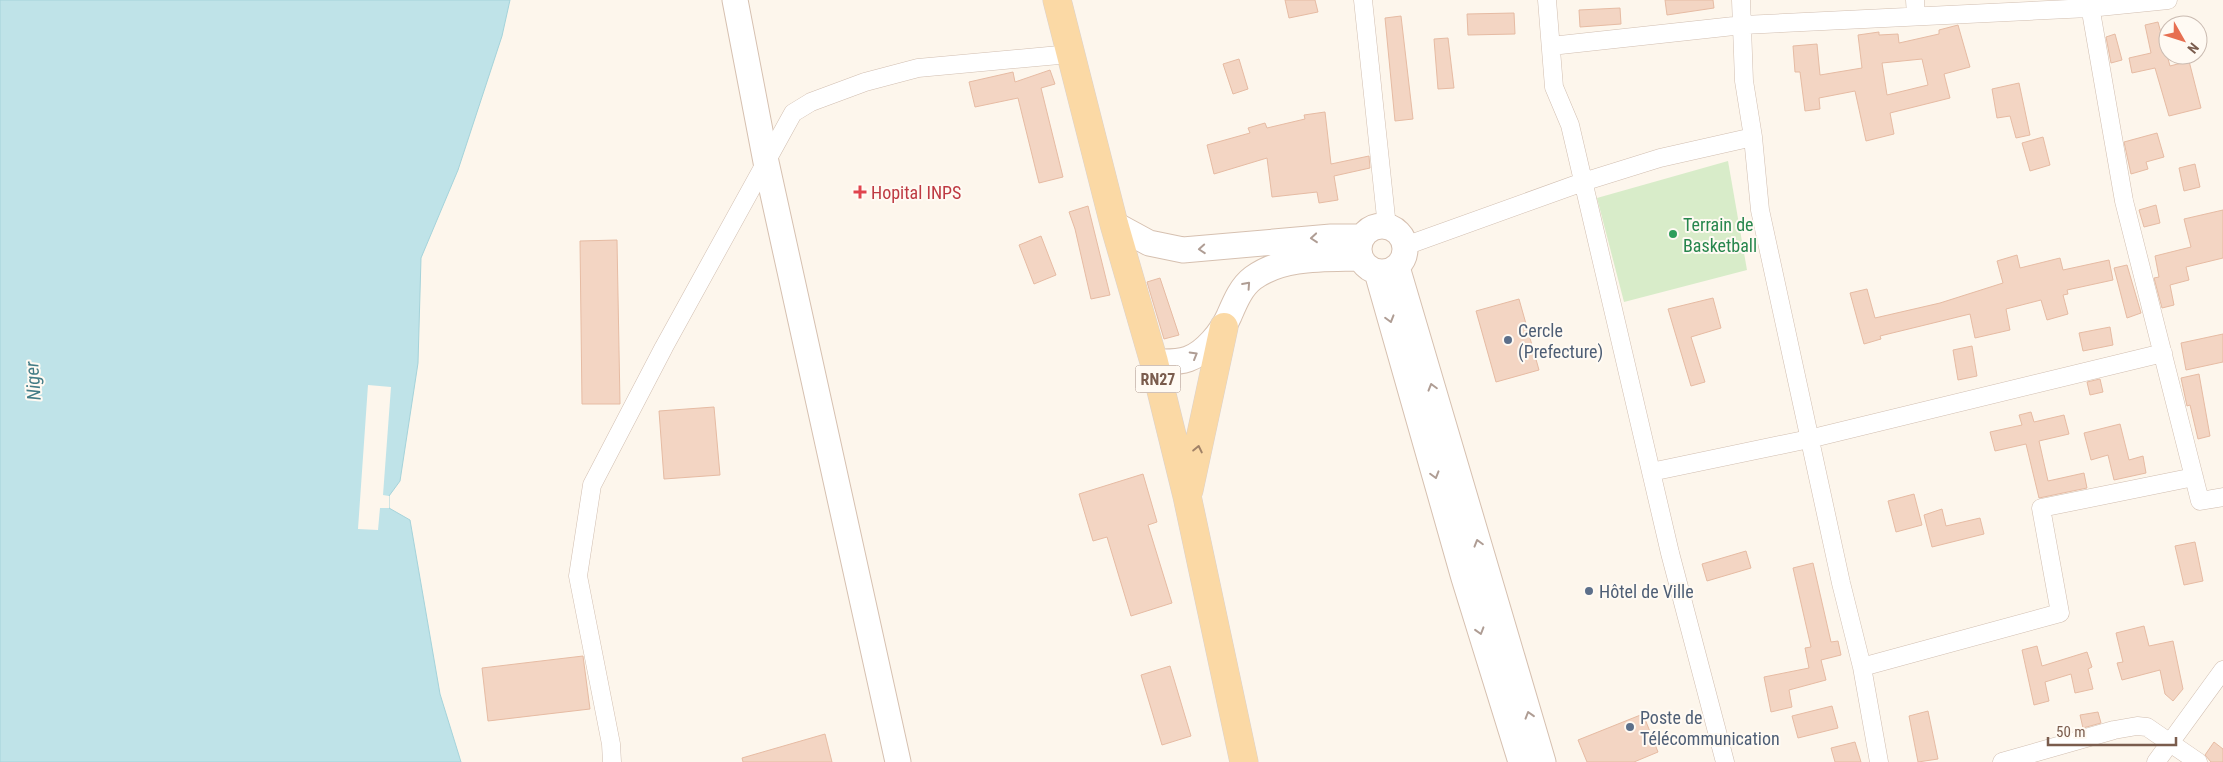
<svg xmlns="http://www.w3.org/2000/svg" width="2223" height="762" font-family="'Roboto Condensed',sans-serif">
<rect width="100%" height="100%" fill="#fdf6ec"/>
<path fill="#d8ecc9" d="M1728,161L1747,270L1624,302L1597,198Z"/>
<path fill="#bfe3e8" stroke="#a5d3da" d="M0,0H510L502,36L458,170L421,258L418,363L400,481L389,496V508L410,520L440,694L461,762H0Z"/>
<path fill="#fdf6ec" d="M368,385L391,387L383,495L389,496V508H380L378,530L358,529Z"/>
<path fill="#f3d5c3" stroke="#e6bba3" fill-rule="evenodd" d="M1285,0H1315L1318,12L1289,18Z
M1665,0H1713L1714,8L1667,15Z
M1620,8L1621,24L1580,27L1579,10Z
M1514,13L1515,34L1468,35L1467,14Z
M1401,16L1413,119L1395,121L1385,18Z
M2158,22L2170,66L2189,61L2201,108L2169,116L2155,68L2132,73L2129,58L2151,53L2145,25Z
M1958,25L1970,67L1944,74L1950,98L1890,113L1894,134L1866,141L1855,91L1819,98L1820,109L1805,111L1800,72H1795L1793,46L1817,44L1820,75L1862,68L1858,35L1879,32V35L1898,34L1899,43L1939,34V30ZM1922,59L1928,85L1887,95L1882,63Z
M2115,34L2122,60L2111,63L2106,37Z
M1448,38L1454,88L1438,89L1434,39Z
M1239,59L1248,89L1233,94L1223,64Z
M1050,70L1055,84L1041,88L1063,177L1039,183L1018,98L975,107L969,82L1013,72L1015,82Z
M2019,83L2030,135L2016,138L2010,116L1997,118L1992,89Z
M1325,112L1331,164L1369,156L1370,168L1334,176L1338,200L1319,203L1317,192L1272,197L1267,158L1214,174L1207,145L1250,133L1248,128L1265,123L1267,128L1305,119L1304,115Z
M2157,133L2164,157L2146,162L2148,169L2131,174L2124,142Z
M2043,137L2050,165L2030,171L2022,143Z
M2195,164L2200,187L2184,191L2179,168Z
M2156,205L2160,223L2144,227L2139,210Z
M1088,206L1110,295L1091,299L1075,229L1069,212Z
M2223,210V258L2186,267L2189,280L2170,285L2174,305L2162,308L2154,278L2159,277L2155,256L2191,247L2184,219Z
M1041,236L1056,275L1034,284L1019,245Z
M617,240L620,404H582L580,241Z
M2017,255L2020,268L2060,258L2063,270L2109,260L2113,280L2067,290L2068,294L2063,295L2068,314L2047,320L2041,300L2006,309L2010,330L1975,338L1970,314L1880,336L1881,339L1864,344L1850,293L1867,289L1875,318L1940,303L2003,283L1997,261Z
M2127,265L2141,313L2127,318L2114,268Z
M1160,278L1179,335L1164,339L1147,282Z
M1713,298L1721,328L1691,337L1705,382L1691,386L1668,309Z
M1519,299L1539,370L1496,382L1476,311Z
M2110,327L2113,345L2083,351L2079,333Z
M2223,334V362L2186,370L2181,343Z
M1972,346L1977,376L1958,380L1953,350Z
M2199,374L2210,436L2198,439L2190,405L2187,406L2181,378Z
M2100,379L2103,392L2090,395L2087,382Z
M714,407L720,475L664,479L659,411Z
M2031,412L2034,422L2064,415L2069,434L2039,441L2048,481L2084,473L2087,488L2039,498L2026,444L1995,451L1990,432L2022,425L2019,415Z
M2120,424L2129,460L2143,456L2146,473L2114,480L2108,455L2091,460L2084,433Z
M1143,474L1157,522L1148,525L1172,603L1131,616L1107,537L1093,541L1079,494Z
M1914,494L1922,525L1896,532L1888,501Z
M1942,509L1946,526L1980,518L1984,534L1932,547L1924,515Z
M2195,542L2203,581L2184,585L2175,546Z
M1746,551L1751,568L1707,581L1702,564Z
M1813,563L1831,642L1838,641L1841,655L1821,660L1826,680L1789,690L1792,707L1771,712L1764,677L1809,668L1805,648L1811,647L1793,568Z
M2144,626L2149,646L2173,641L2183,689L2173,701L2165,694L2160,670L2122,680L2117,663L2123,662L2116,633Z
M2037,646L2042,666L2087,652L2092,667L2088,669L2093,689L2075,693L2071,674L2045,682L2049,701L2034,705L2022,650Z
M583,656L590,709L488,721L482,668Z
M1170,666L1191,736L1162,745L1141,675Z
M1832,706L1838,728L1798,738L1792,716Z
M1928,711L1938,759L1918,762L1909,716Z
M2098,712L2101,723L2083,728L2080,715Z
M1643,714L1658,752L1634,762H1587L1578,740Z
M825,734L832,762H743L742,758Z
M1855,742L1861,762H1835L1831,748Z
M2214,742L2223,749V762H2211L2205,755Z"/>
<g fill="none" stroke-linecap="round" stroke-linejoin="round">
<g stroke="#d1beb0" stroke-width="19">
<path id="street" d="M1363,0L1387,227
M1547,0L1554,87L1570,125L1670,553L1725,762
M1741,0L1744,81L1753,137L1760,210L1841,583L1862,667L1879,762
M1915,0L1916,16
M2089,0L2124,201L2200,501L2223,497
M1551,46L1743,25L2089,8L2168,0
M1405,246L1583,182L1660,158L1753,137
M1651,472L1809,439L2163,353
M1862,667L2060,613L2041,508L2194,477
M612,762L611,744L578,576L592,485L664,347L793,113L811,102L865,82L918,68L1070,54
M2002,762L2114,730L2137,726L2147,727L2198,762
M2156,762L2223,670"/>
</g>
<g stroke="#d6c0b0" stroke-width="27">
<path id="secondary" d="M735,0L766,162L898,762
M1114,224L1149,243L1183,250L1331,237H1362
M1359 249a23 23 0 1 1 46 0a23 23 0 1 1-46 0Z
M1397,267L1543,762
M1377,272L1464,578L1521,762
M1154,362C1165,362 1177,363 1188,359C1205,353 1222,332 1229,316C1235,302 1241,287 1253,278C1283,256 1326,259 1360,258"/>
</g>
<g stroke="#dad1cd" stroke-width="29">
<path id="primary" d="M1057,0L1114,224L1154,362L1187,496L1244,762
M1189,490L1224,327"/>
</g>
<use href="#street" stroke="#fff" stroke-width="18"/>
<use href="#secondary" stroke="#fff" stroke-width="25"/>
<use href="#primary" stroke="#fbd9a5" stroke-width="28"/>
</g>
<defs><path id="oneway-chevron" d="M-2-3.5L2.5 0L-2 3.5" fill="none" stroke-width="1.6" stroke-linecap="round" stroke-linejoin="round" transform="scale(1.25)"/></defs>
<g stroke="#af9d94">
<use href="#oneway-chevron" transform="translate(1314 238) rotate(175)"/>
<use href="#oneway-chevron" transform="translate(1202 249) rotate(176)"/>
<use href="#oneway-chevron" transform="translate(1247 285) rotate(-48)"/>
<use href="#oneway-chevron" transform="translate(1390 319) rotate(74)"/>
<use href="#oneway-chevron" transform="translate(1194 355) rotate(-30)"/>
<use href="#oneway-chevron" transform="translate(1432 387) rotate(-106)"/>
<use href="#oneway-chevron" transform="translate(1435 475) rotate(74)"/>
<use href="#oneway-chevron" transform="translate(1478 543) rotate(-106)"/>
<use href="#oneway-chevron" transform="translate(1480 631) rotate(73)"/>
<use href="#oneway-chevron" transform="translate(1529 715) rotate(-107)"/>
</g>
<use stroke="#a18267" href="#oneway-chevron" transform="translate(1198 449) rotate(-78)"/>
<path fill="#e0444e" stroke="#fffaf3" stroke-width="2" d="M857.5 184.5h5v5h5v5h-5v5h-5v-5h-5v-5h5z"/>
<circle fill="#2e9e5b" stroke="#fffaf3" stroke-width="2" cx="1673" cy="234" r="5"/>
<g fill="#5c6f8a" stroke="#fffaf3" stroke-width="2">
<circle cx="1508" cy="340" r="5"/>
<circle cx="1589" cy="591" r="5"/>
<circle cx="1630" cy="727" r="5"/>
</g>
<g text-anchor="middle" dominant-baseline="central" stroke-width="4" stroke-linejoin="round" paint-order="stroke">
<rect fill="#fffaf3" stroke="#a28b7f" stroke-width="1" x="1135.5" y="365.5" width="45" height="27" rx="4"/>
<g font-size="16" font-weight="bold" fill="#7a5c4d">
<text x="1158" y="379">RN27</text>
</g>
<g font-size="18" fill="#be3a42" stroke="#fffaf3" text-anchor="start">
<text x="871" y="192">Hopital INPS</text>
</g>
<g font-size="18" fill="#27864d" stroke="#fffaf3" text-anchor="start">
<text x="1683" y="224">Terrain de<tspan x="1683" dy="21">Basketball</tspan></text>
</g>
<g font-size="18" fill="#4e5e75" stroke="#fffaf3" text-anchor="start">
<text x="1518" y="330">Cercle<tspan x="1518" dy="21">(Prefecture)</tspan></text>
<text x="1599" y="591">Hôtel de Ville</text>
<text x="1640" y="717">Poste de<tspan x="1640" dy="21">Télécommunication</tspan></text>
</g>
<g font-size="19" font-style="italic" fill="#437c86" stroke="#fffaf3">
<text transform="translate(33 381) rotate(-94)">Niger</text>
</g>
</g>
<g transform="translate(2183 40) rotate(129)"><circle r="24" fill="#fffaf3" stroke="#cabbb1"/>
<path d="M0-4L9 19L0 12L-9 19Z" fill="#e76f51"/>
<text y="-8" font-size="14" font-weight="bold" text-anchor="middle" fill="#7a5c4d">N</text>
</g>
<path d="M2048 737v8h128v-8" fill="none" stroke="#7a5c4d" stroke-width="2.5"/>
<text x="2056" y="737" font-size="15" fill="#7a5c4d" stroke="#fffaf3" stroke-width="4" paint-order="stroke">50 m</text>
</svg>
